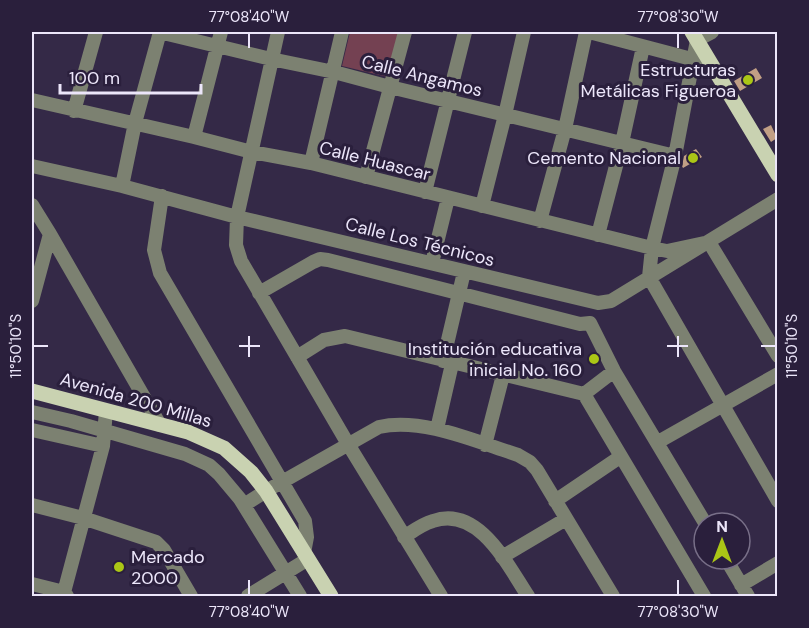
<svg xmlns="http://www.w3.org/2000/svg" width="809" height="628" font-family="'DM Sans',sans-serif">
<rect width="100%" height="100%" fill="#342947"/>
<path fill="#744152" d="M350,32H398L388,77L342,66Z"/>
<path fill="#c19f85" d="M756,68L762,78L740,91L734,81Z
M771,125L777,138L771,142L763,129Z
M696,149L702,157L683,168L682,166L684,156Z"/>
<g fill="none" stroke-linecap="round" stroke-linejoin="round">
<path stroke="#7c8171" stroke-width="14" d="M159,32L271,59L334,72L390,87L675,156
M278,32L237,217L236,245L241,261L348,444L441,596
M589,32L703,62
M712,32L697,40L675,156L652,248L649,277L778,501
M32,100L194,137L252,152L311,163L652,248L667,251L709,242L778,356
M74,111L96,32
M194,137L221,32
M311,163L342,32
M32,166L122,186L237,217L598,303L611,301L778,199
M366,177L405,32
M122,186L135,123L160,32
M425,192L465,32
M162,196L154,250L160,273L305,521L307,537L304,553
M32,205L50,234L160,425
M482,206L505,115L524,32
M540,221L565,129L586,32
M598,235L622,143L643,47
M432,263L448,198
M259,293L313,262L320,259L328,260L580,324L590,323L614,371L705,523
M32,301L50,234
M297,357L324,340L345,336L584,394L704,596
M443,361L464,272
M584,394L614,371
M32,412L71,421L185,454L209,465L219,474L240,499L300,596
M437,429L452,364
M32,430L103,446
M658,442L778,374
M485,445L503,375
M555,501L620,457
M32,505L83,518L156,542L164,550L191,596
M244,505L266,491L379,427C422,417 477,442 518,455L530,462L537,470L613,596
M404,537C413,531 422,524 433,521C479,505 508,566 528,596
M502,557L566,519
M726,559L748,596
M32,584L64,592L67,596
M741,585L778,563
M63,596L103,446L106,411
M248,596L308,559"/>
<path stroke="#c9d2b1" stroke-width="15" d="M692,32L778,175
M32,391L188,432L224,448L251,472L266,491L331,596"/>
</g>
<path fill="none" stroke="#ece6fa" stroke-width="2" d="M249,33V48M678,33V48M249,336V357M678,336V357M33,346H48M239,346H260M667,346H688M761,346H776M249,580V595M678,580V595"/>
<g fill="#abc616" stroke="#2a1f3c" stroke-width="2">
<circle cx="748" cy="80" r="6"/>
<circle cx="693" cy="158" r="6"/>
<circle cx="594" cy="359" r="6"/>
<circle cx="119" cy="567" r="6"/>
</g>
<g text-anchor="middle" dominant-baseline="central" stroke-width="6" stroke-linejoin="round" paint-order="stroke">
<g font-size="18" fill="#ece6fa" stroke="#2a1f3c" text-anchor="end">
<text x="736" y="70">Estructuras<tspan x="736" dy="21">Metálicas Figueroa</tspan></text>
<text x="681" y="158">Cemento Nacional</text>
<text x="582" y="349">Institución educativa<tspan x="582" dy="21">inicial No. 160</tspan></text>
<text x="131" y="557" text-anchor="start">Mercado<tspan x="131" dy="21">2000</tspan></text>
</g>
<g font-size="18" fill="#ece6fa" stroke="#2a1f3c">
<text transform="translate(422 76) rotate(14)">Calle Angamos</text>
<text transform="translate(375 161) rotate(14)">Calle Huascar</text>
<text transform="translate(420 242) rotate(14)">Calle Los Técnicos</text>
<text transform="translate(136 400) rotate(16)">Avenida 200 Millas</text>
</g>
</g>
<rect width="809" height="628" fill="none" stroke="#2a1f3c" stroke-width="66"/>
<g transform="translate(722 541)"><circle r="28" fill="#2a1f3c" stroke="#786f88" stroke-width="1.5"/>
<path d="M0-4.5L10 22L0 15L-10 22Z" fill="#abc616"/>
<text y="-9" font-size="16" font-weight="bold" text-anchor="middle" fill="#ece6fa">N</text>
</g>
<path d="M60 84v9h141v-9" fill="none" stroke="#ece6fa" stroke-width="3"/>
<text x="69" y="84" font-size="18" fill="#ece6fa" stroke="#2a1f3c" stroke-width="4.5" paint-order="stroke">100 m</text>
<rect x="33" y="33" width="743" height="562" fill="none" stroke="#ece6fa" stroke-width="2"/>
<g font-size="15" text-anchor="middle" fill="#ece6fa">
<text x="249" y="22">77°08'40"W</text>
<text x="678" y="22">77°08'30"W</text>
<text transform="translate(16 346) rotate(-90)" y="5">11°50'10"S</text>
<text transform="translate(792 346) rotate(-90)" y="5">11°50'10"S</text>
<text x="249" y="617">77°08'40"W</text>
<text x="678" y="617">77°08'30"W</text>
</g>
</svg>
